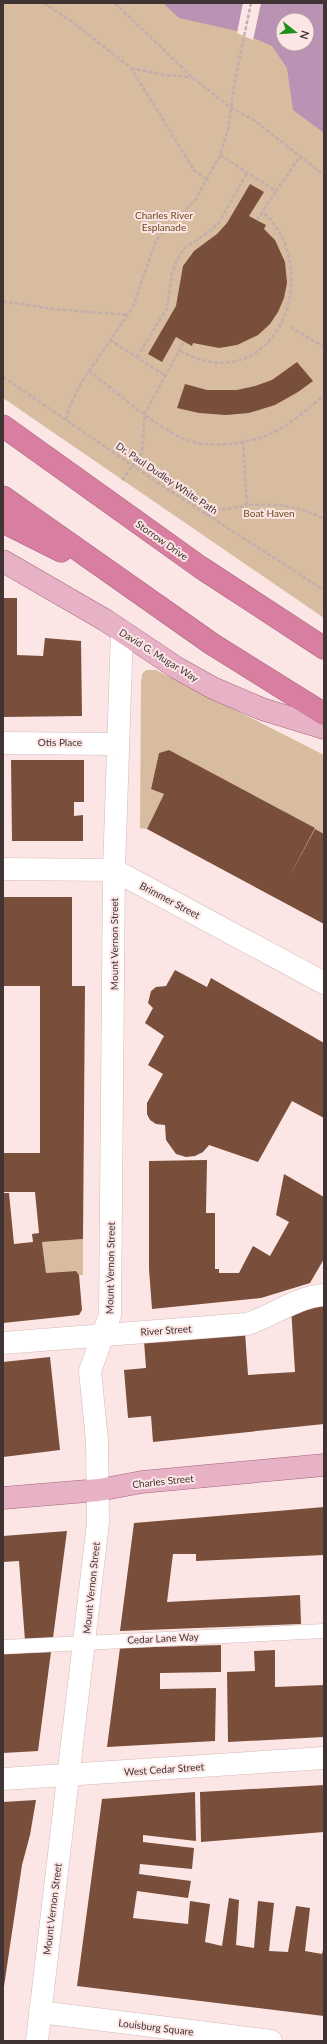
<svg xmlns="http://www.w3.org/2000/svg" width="327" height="2044" font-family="Lato,sans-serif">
<rect width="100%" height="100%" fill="#fce6e5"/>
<path fill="#d7bc9f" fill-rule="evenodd" d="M3,3H324V618L3,398ZM283,20H307V44H283Z
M146,670H156L324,755V834L169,750L159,753L151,788L164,794L147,829L140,828L141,684L142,674Z
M83,1239V1275H79L76,1271L46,1273L42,1242Z"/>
<path fill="#ba92b3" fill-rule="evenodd" d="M163,3H324V133L293,110L287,68L272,46L237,31L179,18ZM283,20H307V44H283Z"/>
<path fill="#fce6e5" d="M243,3H261L253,40L237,33Z"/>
<path fill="#794e3a" d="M250,184L264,192L249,216L266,225L264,229L275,240L285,262L287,283L284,298L278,312L270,324L258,335L237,345L219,348L193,343L192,346L176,337L162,362L148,354L176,306L183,266L194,251L217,234L227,223Z
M297,362L313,381L298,392L275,405L249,413L226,415L199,413L177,408L185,384L207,390H237L255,386L272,380Z
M3,598H17V655L43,656L45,638L81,641L82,716L3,717Z
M169,750L315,828L287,881L315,829L324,834V924L147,829L164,794L151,789L159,753Z
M11,760H84V802H74V816L83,815V841H12Z
M4,897H72V986H85L83,1239L42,1242L46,1273L76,1271L79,1275L82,1310L79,1315L3,1323V1193H9L14,1244L33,1242L32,1234L39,1233L35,1192H3V1110L4,1153H40V986H4Z
M175,970L207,987L211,978L324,1043V1118L292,1101L258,1162L209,1145L203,1152L195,1156L186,1157L176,1154L166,1140L165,1125L156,1124L150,1120L147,1114V1103L163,1074L148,1065L164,1036L145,1023L153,1008L148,1003L151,991L156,987L166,986Z
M207,1160L206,1213H215V1269H219V1273H239L253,1246L270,1256L289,1222L276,1215L284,1174L324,1197V1259L310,1283L261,1298L152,1309L149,1269V1161Z
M324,1306V1424L153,1442L151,1416L128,1418L124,1370L146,1368L144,1341L245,1332L248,1375L295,1372L291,1307Z
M50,1357L60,1450L3,1457V1362Z
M324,1507V1555L196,1561V1554H173L167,1602L300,1595L301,1624L120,1631L134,1523Z
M67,1531L53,1638L25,1641L19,1561L3,1562V1536Z
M221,1645V1672L160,1673V1689L216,1688L215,1741L107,1747L120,1648Z
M275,1650V1687L324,1685V1737L228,1742L227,1672L255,1671L254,1651Z
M51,1652L38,1751L3,1753V1654Z
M324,1785V1832L201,1842L200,1792Z
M195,1792L196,1841L143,1835V1842L194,1848L192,1869L140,1864L139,1874L191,1881L188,1898L137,1891L133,1918L188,1924L190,1901L210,1904L205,1942L222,1946L229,1898L239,1900L236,1945L254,1948L258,1901L274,1903L269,1951L288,1952L296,1906L310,1908L305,1951L322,1954L324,1945V2016L77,1986L102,1799Z
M36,1800L30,1835L22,1865L3,1993V1802Z"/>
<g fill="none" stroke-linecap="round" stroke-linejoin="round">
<g stroke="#d4b9b8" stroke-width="15">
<path id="lane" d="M3,1647L324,1631"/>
</g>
<g stroke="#d4b9b8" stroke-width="23">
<path id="street" d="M3,743L117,744
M3,869L114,870L324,983
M3,1343L247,1324C273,1316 296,1297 324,1295
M3,1779L324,1758
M40,2012L271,2041
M37,2041L98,1523L97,1441L90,1371L110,1315L114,870L122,631"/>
</g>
<g stroke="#a2647a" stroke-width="23">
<path id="primary" d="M3,561L105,620L177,668L213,688L262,709L324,728
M3,1498L99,1490L142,1482L324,1465"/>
</g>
<g stroke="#a2647a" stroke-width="23">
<path id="highway" d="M3,426L200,567L324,648
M3,497L212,644L324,714
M3,522L61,551"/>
</g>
<path stroke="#c1aead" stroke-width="2.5" stroke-dasharray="4 2" stroke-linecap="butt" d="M44,3L71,21L131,68L194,170L208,181
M115,3L192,77L230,107L255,121L324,175
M131,68L165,75L192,77
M220,155L276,191L301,155
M257,220L276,191
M3,301L53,309L128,315
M290,327L324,347
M110,340L166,376
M180,351C277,403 327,268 262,211
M137,357L167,308L172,273L179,256L186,247L210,231L220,221L247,173
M89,371C118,393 146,419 178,436C203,450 245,445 270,434C289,426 308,409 324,395
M3,377L164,487L324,590
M66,420L71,403L81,383L133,307L156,240L196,199L220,155L228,129L235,80L251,3
M243,441L247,505C280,504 294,504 324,519
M122,480L142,453L145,413L184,342
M204,513L247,505"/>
<use href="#lane" stroke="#fff" stroke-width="14"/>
<use href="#street" stroke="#fff" stroke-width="22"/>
<use href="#primary" stroke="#e8b2c6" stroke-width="22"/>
<use href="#highway" stroke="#d87ea0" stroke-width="22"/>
</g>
<g text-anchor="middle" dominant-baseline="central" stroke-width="4" stroke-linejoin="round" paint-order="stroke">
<g font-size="10" fill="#6c481b" stroke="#fce6e5">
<text x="164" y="215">Charles River<tspan x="164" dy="12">Esplanade</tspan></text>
<text x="269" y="513">Boat Haven</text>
</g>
<g font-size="10" fill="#3f3433" stroke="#fce6e5">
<text transform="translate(167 478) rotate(34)">Dr. Paul Dudley White Path</text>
<text transform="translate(162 540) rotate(35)">Storrow Drive</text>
<text transform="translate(159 655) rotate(32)">David G. Mugar Way</text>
<text x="60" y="742">Otis Place</text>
<text transform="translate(170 900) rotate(28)">Brimmer Street</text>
<text transform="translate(114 944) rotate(-90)">Mount Vernon Street</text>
<text transform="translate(110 1268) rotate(-89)">Mount Vernon Street</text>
<text transform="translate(166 1330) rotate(-4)">River Street</text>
<text transform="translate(163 1481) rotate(-6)">Charles Street</text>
<text transform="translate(91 1588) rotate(-84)">Mount Vernon Street</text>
<text transform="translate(163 1638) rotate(-3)">Cedar Lane Way</text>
<text transform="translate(164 1769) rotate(-4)">West Cedar Street</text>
<text transform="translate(52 1909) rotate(-83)">Mount Vernon Street</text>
<text transform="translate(156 2027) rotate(7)">Louisburg Square</text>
</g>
</g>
<rect width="327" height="2044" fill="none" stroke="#3f3433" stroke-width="8"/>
<g transform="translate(295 32) rotate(107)"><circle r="19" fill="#fce6e5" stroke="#b09f9e"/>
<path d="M0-3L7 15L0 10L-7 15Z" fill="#1d901b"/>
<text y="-6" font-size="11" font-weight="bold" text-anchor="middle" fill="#3f3433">N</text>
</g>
</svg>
